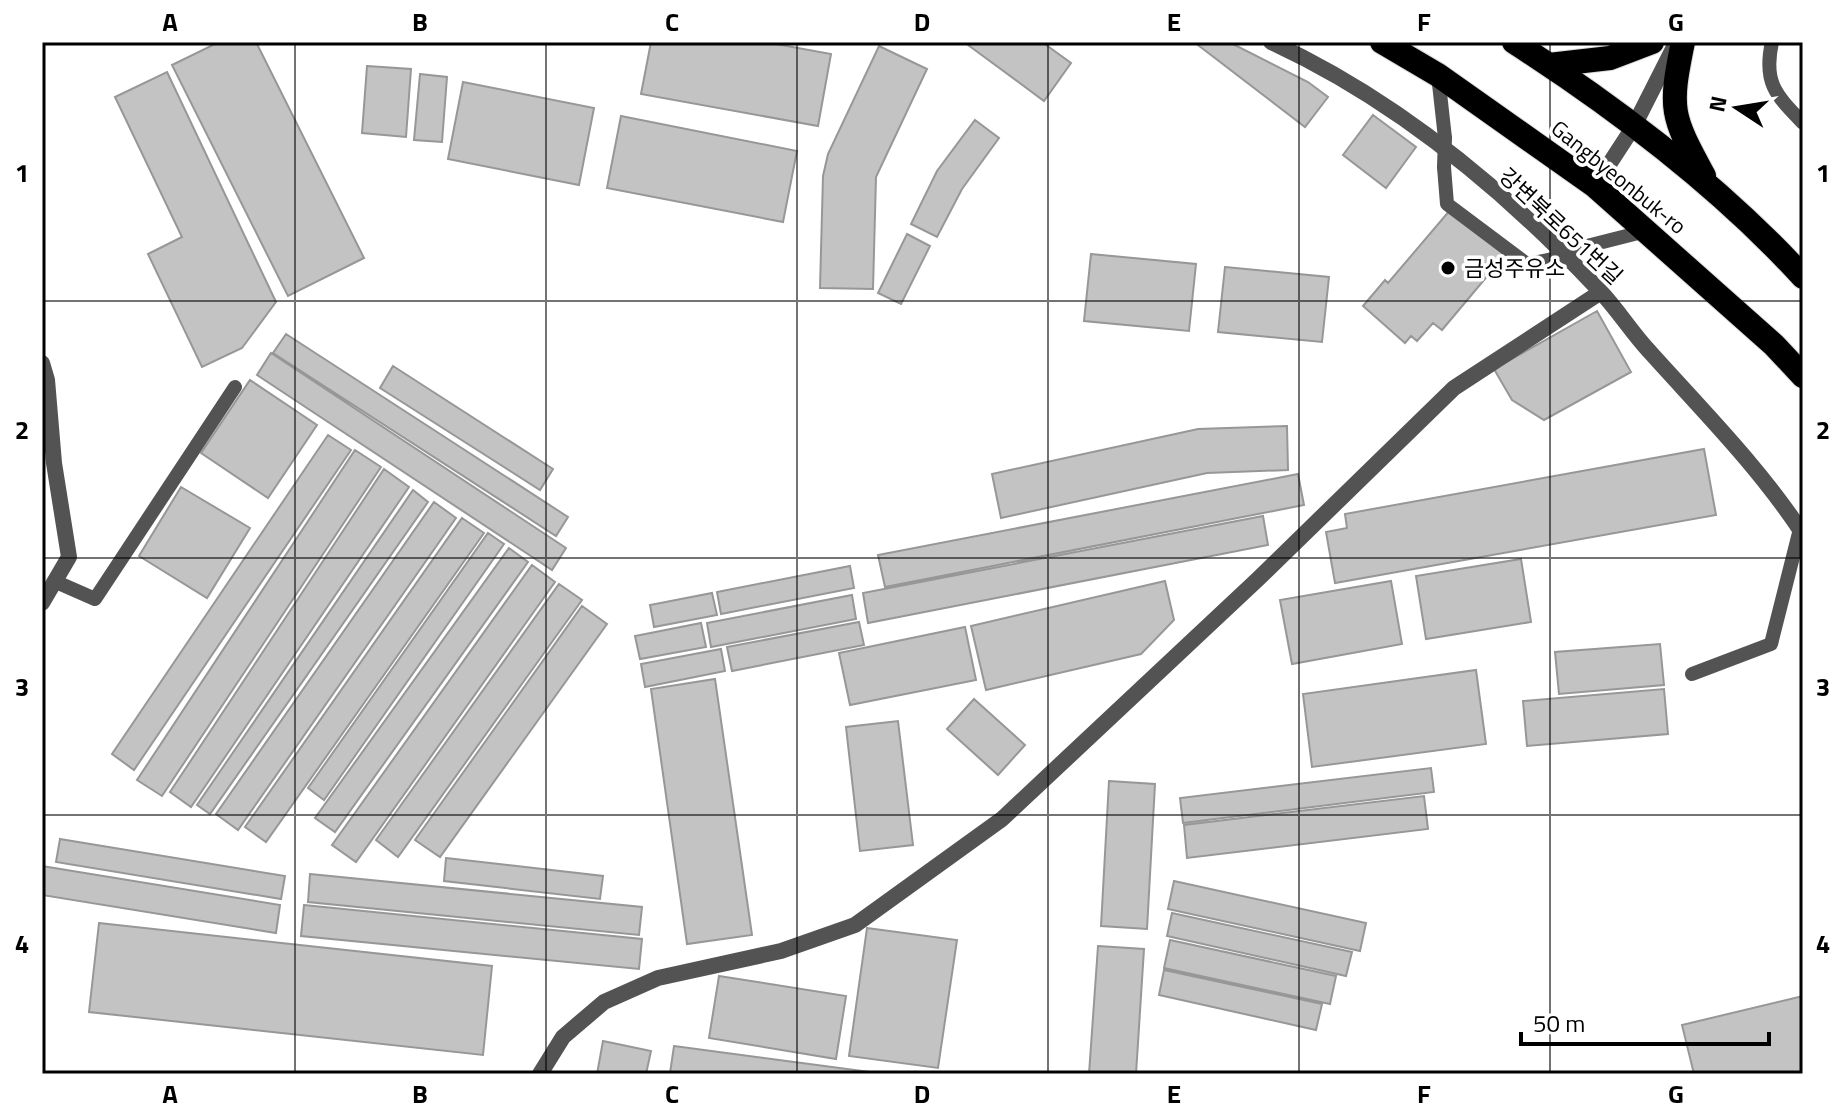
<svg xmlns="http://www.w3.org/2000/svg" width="1845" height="1116" font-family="'Titillium Web','Noto Sans KR',sans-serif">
<rect width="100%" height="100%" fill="#fff"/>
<path fill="#c3c3c3" stroke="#979797" stroke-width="2" d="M219,42H256L364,258L288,296L172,65Z
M651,42H765L831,54L818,126L641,94Z
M964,42H1042L1071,63L1044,101Z
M1194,42H1229L1308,82L1328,97L1305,127Z
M879,46L927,69L876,177L873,289L820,288L823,176L828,154Z
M367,66L411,69L406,137L362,133Z
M167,72L276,302L242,348L202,367L148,254L182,237L115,97Z
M420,74L447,77L442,142L414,140Z
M463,82L594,108L579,185L448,159Z
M1373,115L1416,147L1386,188L1343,155Z
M621,116L797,151L783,222L607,188Z
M975,120L999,138L962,189L937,237L911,224L937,171Z
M1451,209L1505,255L1442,330L1433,323L1417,341L1411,336L1405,343L1363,306L1385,280L1388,283Z
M907,234L930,246L901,304L878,293Z
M1091,254L1196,264L1189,331L1084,321Z
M1225,267L1329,277L1322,342L1218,332Z
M1597,311L1631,372L1544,420L1512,400L1494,369Z
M286,334L568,517L556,536L273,353Z
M271,353L566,548L552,570L257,375Z
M393,366L553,469L540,490L380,388Z
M250,380L317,425L268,498L201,453Z
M1287,426L1288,470L1207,473L1001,518L992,474L1198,429Z
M328,435L351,450L134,770L112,754Z
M1704,449L1716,515L1335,583L1326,532L1347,528L1345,514Z
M355,450L381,467L162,796L137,780Z
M384,469L409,487L191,807L170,792Z
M1298,474L1304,505L885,587L878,555Z
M181,487L250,528L207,598L139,556Z
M413,490L428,502L210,814L197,805Z
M434,502L456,518L238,830L216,814Z
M1263,516L1268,545L868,623L863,593Z
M462,518L484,533L266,842L245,827Z
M488,533L504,544L324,800L308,788Z
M509,548L528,562L335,832L315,818Z
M1521,559L1531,622L1426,639L1416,576Z
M532,565L555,582L356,862L332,845Z
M850,566L854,588L721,614L717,592Z
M1165,581L1174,620L1141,654L986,690L971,626Z
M1391,581L1402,644L1292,664L1280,600Z
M559,584L582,600L398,857L376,840Z
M712,593L717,615L654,627L650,605Z
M852,595L856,619L711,647L707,623Z
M582,606L607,624L440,857L415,840Z
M859,622L864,645L732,671L727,647Z
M701,623L706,647L640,659L635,636Z
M965,627L976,680L850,705L839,653Z
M1660,644L1664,685L1559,694L1555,652Z
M721,649L725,671L645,687L641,664Z
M1476,670L1486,744L1312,767L1303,694Z
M715,679L752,935L687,944L651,689Z
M1664,689L1668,734L1527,746L1523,701Z
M974,699L1025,745L998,775L947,729Z
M898,721L913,845L860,851L846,727Z
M1431,768L1434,792L1183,823L1180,798Z
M1109,781L1155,784L1147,929L1101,926Z
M1424,796L1428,829L1187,858L1184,825Z
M60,839L285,876L281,899L56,862Z
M446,858L603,876L600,899L444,881Z
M42,866L280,905L276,933L42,895Z
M310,874L642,907L639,935L308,902Z
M1174,881L1366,923L1360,951L1168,909Z
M304,905L642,939L639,969L301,936Z
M1172,913L1352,952L1346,976L1167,936Z
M99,923L492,966L483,1055L89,1012Z
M867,928L957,940L938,1068L849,1056Z
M1170,940L1336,976L1330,1004L1164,968Z
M1098,946L1144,949L1136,1074H1089Z
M1164,970L1322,1004L1316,1030L1159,995Z
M719,976L846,996L836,1059L709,1038Z
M1803,996V1074H1694L1682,1025Z
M603,1041L651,1051L646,1074H597Z
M674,1046L885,1074H674L670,1073Z"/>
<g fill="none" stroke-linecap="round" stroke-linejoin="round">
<g stroke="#dbdbdb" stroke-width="26">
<path id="highway" d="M1382,42L1438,75L1595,186L1774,345L1803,376
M1514,42C1618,109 1719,185 1803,277
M1683,42C1669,110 1671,115 1704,176
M1549,65L1610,58L1652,42"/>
</g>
<path stroke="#535353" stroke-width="14" d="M1772,42C1763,83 1776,95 1803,123
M1438,75L1445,138
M1444,167L1447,204L1527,264L1549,260
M1583,247L1646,231
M54,581L95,599L235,387
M1692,674L1771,644L1800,529"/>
<path stroke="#535353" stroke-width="16" d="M1271,42C1395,99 1507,192 1600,291C1618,310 1632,333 1650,352C1703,411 1759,467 1803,534
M1595,186L1634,126L1676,43
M42,363L47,380L54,463L69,557L42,603
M540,1074L563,1037L604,1002L658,978L781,951L855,925L1002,819L1258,579L1454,388L1601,292"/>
<use href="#highway" stroke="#000" stroke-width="24"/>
<path stroke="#535353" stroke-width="14" d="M1444,167L1445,138
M1549,260L1583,247"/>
</g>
<path fill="none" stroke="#000" stroke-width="2" stroke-opacity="0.55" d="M295,42V1074M546,42V1074M797,42V1074M1048,42V1074M1299,42V1074M1550,42V1074M42,301H1803M42,558H1803M42,815H1803"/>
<circle fill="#000" stroke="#fff" stroke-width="3" cx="1448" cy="268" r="8"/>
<g text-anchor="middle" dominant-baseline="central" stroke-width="7" stroke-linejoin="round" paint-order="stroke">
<g font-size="22" fill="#000" stroke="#fff">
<text transform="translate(1619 177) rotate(39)">Gangbyeonbuk-ro</text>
<text transform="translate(1561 226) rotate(43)">강변북로651번길</text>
</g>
<g font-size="22" fill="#000" stroke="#fff" text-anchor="start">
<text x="1464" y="268">금성주유소</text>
</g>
</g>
<rect width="1845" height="1116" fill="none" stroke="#ffffff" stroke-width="88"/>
<g transform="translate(1737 108) rotate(282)" stroke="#ffffff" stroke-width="6" paint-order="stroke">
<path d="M0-6L14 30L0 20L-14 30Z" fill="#000000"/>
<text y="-12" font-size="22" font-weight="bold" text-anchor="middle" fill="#000000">N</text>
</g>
<path d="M1521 1032v12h248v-12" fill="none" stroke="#000000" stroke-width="4"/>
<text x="1533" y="1032" font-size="24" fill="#000000" stroke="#ffffff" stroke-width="6" paint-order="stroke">50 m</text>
<rect x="44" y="44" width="1757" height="1028" fill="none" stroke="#000" stroke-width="3"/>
<g font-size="26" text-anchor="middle" font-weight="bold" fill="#000">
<text x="170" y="31">A</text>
<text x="420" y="31">B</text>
<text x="672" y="31">C</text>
<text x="922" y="31">D</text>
<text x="1174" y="31">E</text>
<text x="1424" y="31">F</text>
<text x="1676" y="31">G</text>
<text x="22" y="182">1</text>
<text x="1823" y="182">1</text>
<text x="22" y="439">2</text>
<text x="1823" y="439">2</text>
<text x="22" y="696">3</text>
<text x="1823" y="696">3</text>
<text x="22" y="953">4</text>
<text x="1823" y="953">4</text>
<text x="170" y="1103">A</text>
<text x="420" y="1103">B</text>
<text x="672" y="1103">C</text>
<text x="922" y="1103">D</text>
<text x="1174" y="1103">E</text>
<text x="1424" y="1103">F</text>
<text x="1676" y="1103">G</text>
</g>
</svg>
